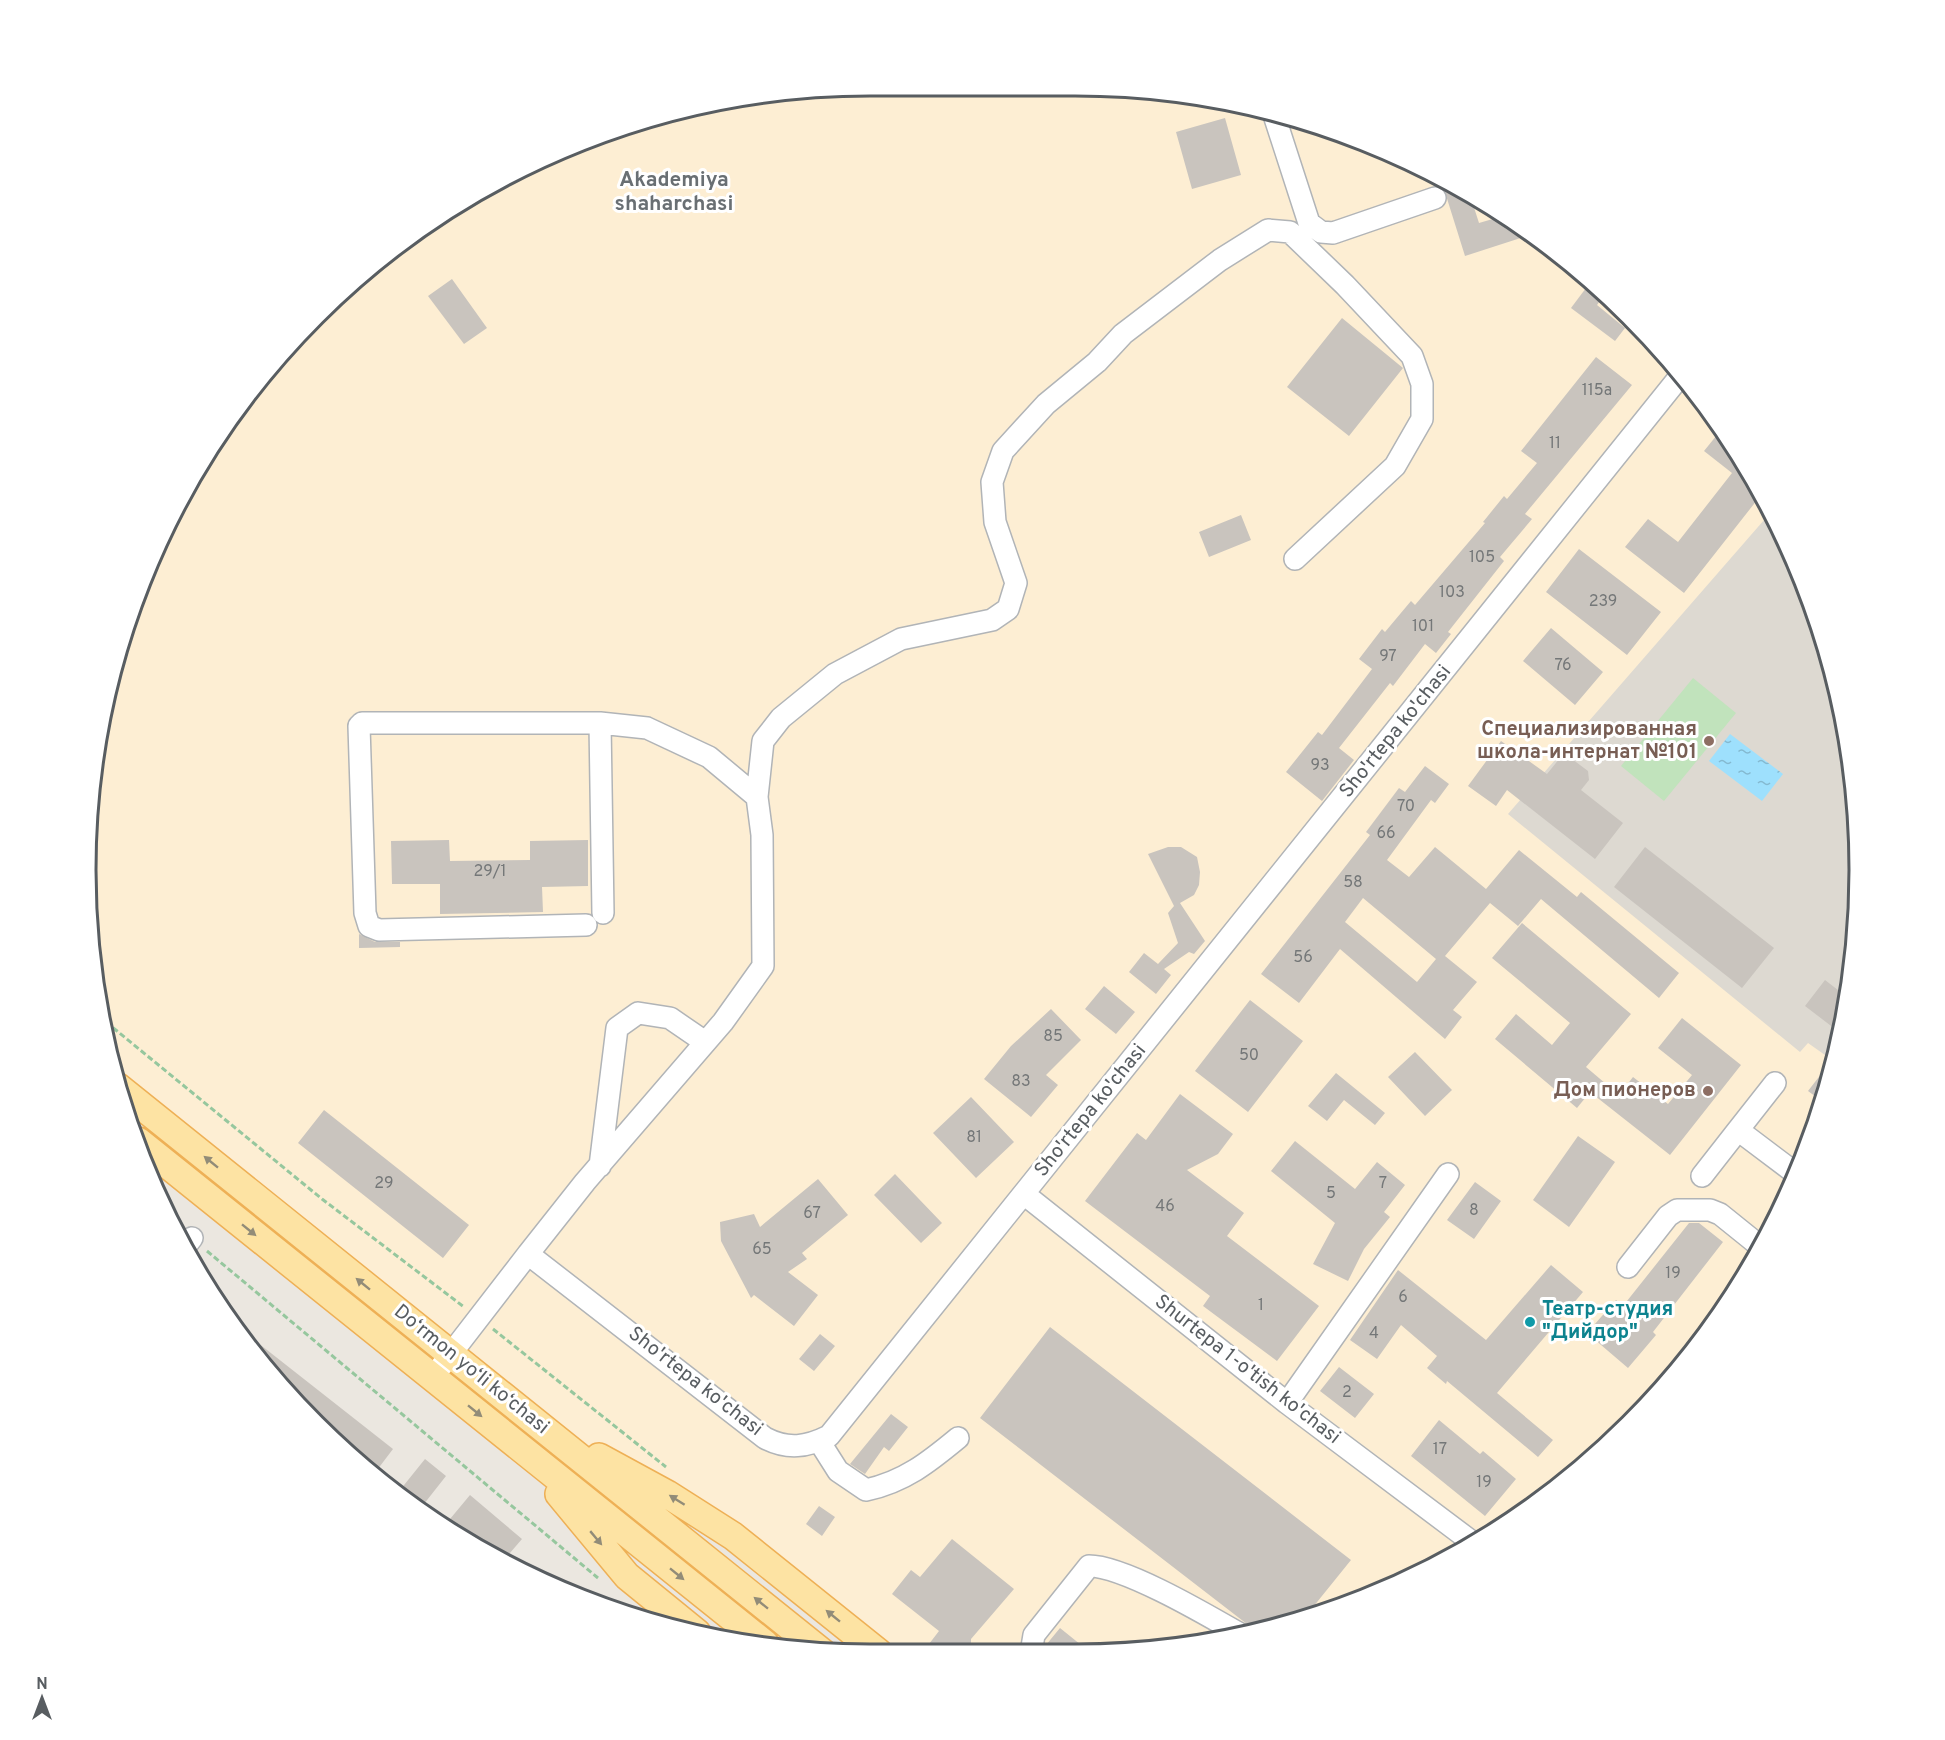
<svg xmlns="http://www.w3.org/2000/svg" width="1945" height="1740" font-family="Overpass,sans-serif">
<defs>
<pattern id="water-ripples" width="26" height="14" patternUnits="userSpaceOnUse" patternTransform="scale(1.5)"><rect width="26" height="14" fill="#9ee0fd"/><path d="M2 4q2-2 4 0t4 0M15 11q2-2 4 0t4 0" fill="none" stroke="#84b9d0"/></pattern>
</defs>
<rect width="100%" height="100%" fill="#ebe7e0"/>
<path fill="#fdeed3" d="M870,86L1126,87L1228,101L1375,145L1468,191L1593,280L1698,393L1779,523L1833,667L1858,819L1853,973L1818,1122L1754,1263L1665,1388L1552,1493L1422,1574L1278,1628L1126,1653H879L733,1536L535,1422L118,1087L112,1073L86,870L101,717L166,523L248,392L392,248L523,166L717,101Z"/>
<path fill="#ddd9d1" d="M1771,512L1779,523L1833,667L1858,819L1853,973L1832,1060L1808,1043L1800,1052L1508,814Z"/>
<path fill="#c1e3bc" d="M1693,678L1736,713L1664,801L1621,766Z"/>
<path fill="url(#water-ripples)" d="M1730,734L1783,774L1762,801L1709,761Z"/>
<path fill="#c9c4be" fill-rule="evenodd" d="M1225,118L1241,175L1192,189L1176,132Z
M1455,185L1469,192L1479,223L1503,216L1530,235L1465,256L1444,189Z
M452,279L487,328L464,344L428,296Z
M1592,280L1605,294L1597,305L1625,328L1615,341L1571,308Z
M1342,318L1403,368L1349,436L1287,387Z
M1596,357L1632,385L1525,514L1532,519L1500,557L1504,561L1448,632L1451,634L1436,653L1425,644L1393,686L1390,683L1339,748L1354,760L1322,801L1286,772L1318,732L1322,735L1372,669L1359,659L1382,629L1385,632L1411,601L1415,605L1485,523L1483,522L1504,496L1507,499L1537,463L1521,451Z
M1721,430L1761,495L1684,593L1625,547L1648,519L1678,542L1732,473L1704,451Z
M1241,515L1251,540L1209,557L1199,532Z
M1579,549L1661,612L1627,655L1546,592Z
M1551,628L1603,672L1575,705L1523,661Z
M1501,741L1547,774L1564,753L1588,771L1589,780L1581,790L1623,823L1595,859L1507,790L1496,806L1468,786Z
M1425,766L1449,784L1435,803L1431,800L1387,860L1409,877L1435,847L1486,889L1519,850L1577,897L1581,892L1679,973L1659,998L1541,899L1518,926L1490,903L1445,956L1477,982L1453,1010L1462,1017L1445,1039L1340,949L1299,1003L1261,974L1370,835L1366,832L1399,788L1405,792ZM1363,898L1436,959L1417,982L1345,922Z
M449,840L450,861L530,860V841L588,840V886L542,887L543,912L440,914V884H392L391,841Z
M1168,847H1181L1197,857L1200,872L1199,885L1194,895L1180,903L1205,941L1194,954L1189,952L1164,969L1171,975L1156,994L1129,972L1144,953L1158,964L1178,943L1168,913L1174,906L1148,854Z
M1645,847L1774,948L1742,988L1614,887Z
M1522,923L1631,1014L1586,1067L1619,1095L1633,1077L1668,1104L1692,1075L1658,1048L1682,1018L1741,1065L1670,1155L1590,1092L1577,1108L1495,1039L1516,1014L1552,1045L1570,1023L1492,958Z
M359,934L375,942H400V947L359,948Z
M1825,980L1847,997L1839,1032L1805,1006Z
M1104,986L1135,1012L1116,1034L1085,1009Z
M1250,1000L1303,1041L1248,1112L1195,1071Z
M1051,1009L1081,1040L1046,1075L1058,1085L1031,1117L984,1079L1011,1046Z
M1415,1052L1452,1090L1425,1116L1388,1077Z
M1832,1060L1827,1082L1823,1102L1808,1091Z
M1336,1073L1385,1113L1375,1125L1344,1100L1327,1121L1308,1106Z
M1180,1094L1233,1134L1218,1154L1187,1170L1244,1213L1227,1236L1319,1306L1277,1361L1203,1306L1210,1296L1085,1201L1137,1133L1146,1140Z
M971,1097L1014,1142L976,1178L933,1133Z
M324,1110L469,1225L443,1258L298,1143Z
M1578,1136L1615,1162L1569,1227L1533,1200Z
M1295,1141L1355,1189L1377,1162L1405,1185L1384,1212L1390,1217L1364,1249L1348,1281L1313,1264L1335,1223L1271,1171Z
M895,1174L942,1223L921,1243L874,1195Z
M818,1179L848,1215L802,1253L807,1259L788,1272L818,1295L794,1326L754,1295L751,1298L721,1241L720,1222L754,1214L760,1227Z
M1475,1182L1501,1201L1474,1239L1447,1220Z
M1689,1223H1699L1723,1242L1653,1332L1656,1335L1628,1368L1587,1333L1616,1300L1623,1306Z
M1551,1265L1583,1292L1497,1393L1553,1440L1538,1457L1447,1381L1446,1384L1427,1368L1437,1356L1401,1325L1377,1359L1350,1340L1398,1270L1486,1340Z
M1050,1327L1351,1560L1305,1617L1278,1628L1256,1631L980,1418Z
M820,1334L835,1346L814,1371L799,1359Z
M248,1335L393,1449L374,1474L248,1348L243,1340Z
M1339,1367L1374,1394L1355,1418L1320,1391Z
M891,1414L908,1427L889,1451L884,1447L865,1474L850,1464Z
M1439,1420L1480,1454L1483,1451L1516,1479L1485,1516L1411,1456Z
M425,1459L446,1476L420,1509L396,1495Z
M470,1495L522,1539L503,1561L445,1525Z
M819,1506L835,1517L822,1536L806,1524Z
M952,1539L1014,1589L971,1639V1653H940L929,1644L939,1631L892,1594L911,1570L920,1577Z
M1060,1628L1091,1653H1049L1046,1645Z"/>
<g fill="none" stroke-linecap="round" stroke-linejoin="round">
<g stroke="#b1b4b7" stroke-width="24">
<path id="minor" d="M1274,115L1309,223L1321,232L1333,233L1435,198
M600,723L603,913
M757,797L763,741L781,718L835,674L901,639L992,620L1008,609L1016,583L995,522L992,482L1003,451L1046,404L1097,362L1123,334L1220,260L1268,230L1290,232L1345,285L1412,356L1422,384V419L1395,466L1295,559
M1775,1083L1738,1130L1795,1173
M600,1166L617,1028L638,1013L670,1018L705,1042
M1702,1176L1738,1130
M1024,1194L1287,1403L1472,1542
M185,1247L192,1238
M528,1254L585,1182L723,1022L763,966L762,835L757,797L709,757L647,728L600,723H362L359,726L365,913L369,926L379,930L586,925
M1628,1267L1668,1216L1677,1210H1710L1720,1214L1761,1247
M433,1377L528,1254L765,1438C788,1450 807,1447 829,1436L1681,375
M1287,1403L1448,1174
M819,1441L838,1471L866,1490C904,1482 929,1462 958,1438
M1036,1653L1032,1647L1034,1635L1089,1566C1124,1566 1207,1615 1240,1634"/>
</g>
<g stroke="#eeb056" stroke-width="30">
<path id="major" d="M118,1087L823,1653
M138,1141L765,1644
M599,1457L667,1494L733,1536L879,1653
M559,1494L627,1576L697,1633"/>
</g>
<path stroke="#96c79e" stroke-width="3" stroke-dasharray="6 3" stroke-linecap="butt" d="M106,1022L322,1199L464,1307
M167,1217L177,1226
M207,1251L598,1578
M493,1329L666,1467"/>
<use href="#minor" stroke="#fff" stroke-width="21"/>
<use href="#major" stroke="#fde3a3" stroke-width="27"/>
</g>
<defs><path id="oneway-solid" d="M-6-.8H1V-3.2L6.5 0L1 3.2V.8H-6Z" transform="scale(1.5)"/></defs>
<g fill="#928c78">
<use href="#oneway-solid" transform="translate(211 1162) rotate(-141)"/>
<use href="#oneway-solid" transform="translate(249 1230) rotate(39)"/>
<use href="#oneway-solid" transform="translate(363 1284) rotate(-141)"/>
<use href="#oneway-solid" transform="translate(475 1411) rotate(39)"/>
<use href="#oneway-solid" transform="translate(677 1500) rotate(-148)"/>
<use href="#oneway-solid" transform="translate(596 1538) rotate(50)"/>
<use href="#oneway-solid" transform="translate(677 1574) rotate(39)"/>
<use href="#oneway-solid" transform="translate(761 1603) rotate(-141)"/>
<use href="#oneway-solid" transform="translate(833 1616) rotate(-141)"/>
</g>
<g fill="#8d6e63" stroke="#fff" stroke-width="2">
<circle cx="1709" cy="741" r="6"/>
<circle cx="1708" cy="1091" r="6"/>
</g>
<circle fill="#0f9aa8" stroke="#fff" stroke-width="2" cx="1530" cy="1322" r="6"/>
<g text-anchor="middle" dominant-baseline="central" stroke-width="6" stroke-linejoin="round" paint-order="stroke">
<g font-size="16" fill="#747778">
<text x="1597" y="391">115а</text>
<text x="1555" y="444">11</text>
<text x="1482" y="558">105</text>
<text x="1452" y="593">103</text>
<text x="1603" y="602">239</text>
<text x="1423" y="627">101</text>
<text x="1388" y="657">97</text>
<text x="1563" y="666">76</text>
<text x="1320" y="766">93</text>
<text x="1406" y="807">70</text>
<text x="1386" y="834">66</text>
<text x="490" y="872">29/1</text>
<text x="1353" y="883">58</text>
<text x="1303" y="958">56</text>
<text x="1053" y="1037">85</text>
<text x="1249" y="1056">50</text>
<text x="1021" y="1082">83</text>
<text x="974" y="1138">81</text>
<text x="384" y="1184">29</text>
<text x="1383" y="1184">7</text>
<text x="1331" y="1194">5</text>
<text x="1165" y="1207">46</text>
<text x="1474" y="1211">8</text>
<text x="812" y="1214">67</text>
<text x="762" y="1250">65</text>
<text x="1673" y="1274">19</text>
<text x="1403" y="1298">6</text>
<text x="1261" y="1306">1</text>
<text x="1374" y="1334">4</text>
<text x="1347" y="1393">2</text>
<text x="1440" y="1450">17</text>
<text x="1484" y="1483">19</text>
</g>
<g font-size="20" font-weight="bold" fill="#785e54" stroke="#fff" text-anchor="end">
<text x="1697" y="730">Специализированная<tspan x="1697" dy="23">школа-интернат №101</tspan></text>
<text x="1696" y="1091">Дом пионеров</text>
</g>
<g font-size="20" fill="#585d61" stroke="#fff">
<text transform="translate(1396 732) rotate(-51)">Sho'rtepa ko'chasi</text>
<text transform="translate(1091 1111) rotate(-51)">Sho'rtepa ko'chasi</text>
<text transform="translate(471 1370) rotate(39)">Do‘rmon yo‘li ko‘chasi</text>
<text transform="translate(1247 1370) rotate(38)">Shurtepa 1-o'tish ko'chasi</text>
<text transform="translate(695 1382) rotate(38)">Sho'rtepa ko'chasi</text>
</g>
<g font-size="20" font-weight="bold" fill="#0d838f" stroke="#fff" text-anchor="start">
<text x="1542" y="1310">Театр-студия<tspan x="1542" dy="23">"Дийдор"</tspan></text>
</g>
<g font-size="21" font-weight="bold" fill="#696f73" stroke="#fff">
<text x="674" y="180">Akademiya<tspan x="674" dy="24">shaharchasi</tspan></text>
</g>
</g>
<path d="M0 0H1945V1740H0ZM870 96H1075A774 774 0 0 1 1849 870V870A774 774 0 0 1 1075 1644H870A774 774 0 0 1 96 870V870A774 774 0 0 1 870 96Z" fill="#fff" fill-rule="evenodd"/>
<path fill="none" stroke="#585d61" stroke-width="3" d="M870 96H1075A774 774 0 0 1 1849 870V870A774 774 0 0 1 1075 1644H870A774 774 0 0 1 96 870V870A774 774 0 0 1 870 96Z"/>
<g transform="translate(42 1698)" stroke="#ffffff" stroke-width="4.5" paint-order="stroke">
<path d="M0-4.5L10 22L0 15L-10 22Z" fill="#585d61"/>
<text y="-9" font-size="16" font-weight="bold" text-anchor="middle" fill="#585d61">N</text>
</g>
</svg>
